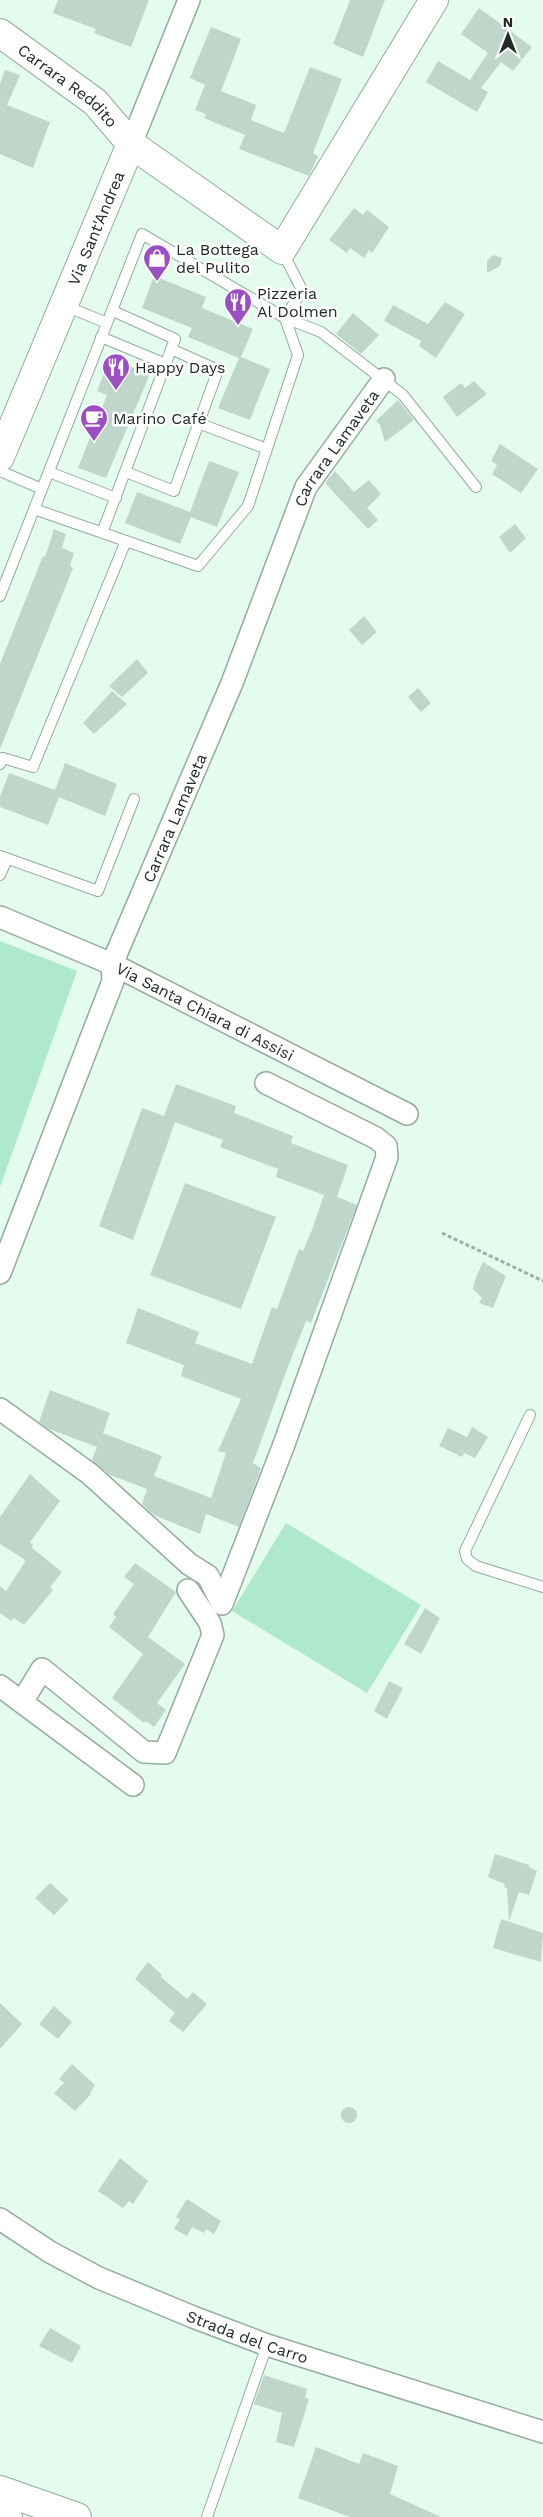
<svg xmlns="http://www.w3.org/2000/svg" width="543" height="2517" font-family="'Work Sans',sans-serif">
<rect width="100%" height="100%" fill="#e3fcee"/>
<path fill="#afe9cc" d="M0,941L77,971L0,1187Z
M286,1523L421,1605L367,1693L232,1611Z"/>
<path fill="#bed7ca" d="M58,0H149L131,47L94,33L96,29L53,13Z
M350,0H385L363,57L333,44Z
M479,8L532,47L513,71L501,62L481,88L488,92L477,112L426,82L438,61L470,80L488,53L461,34Z
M211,27L241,39L221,91L256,105L251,120L284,133L310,67L342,79L313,153L318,156L309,176L239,149L245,135L204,118L206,114L195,110L205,85L190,78Z
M5,70L20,75L7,105L50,122L33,168L0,154V84Z
M354,208L363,215L367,210L389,227L372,253L369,250L364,258L350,248L347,253L329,240Z
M493,255L502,258L500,266L487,273V261Z
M154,276L206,297L202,308L253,329L241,357L270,369L250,420L218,408L239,358L188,337L192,328L142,308Z
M445,302L465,314L436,358L419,346L421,341L384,321L393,305L428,324Z
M353,313L379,335L361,354L336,334Z
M110,359L150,374L106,478L78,468L107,395L97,391Z
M474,381L487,394L457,417L443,397L461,383L465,388Z
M398,400L414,420L385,442L380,425L376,421Z
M500,444L538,469L521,493L492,474L497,465L491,461Z
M209,461L239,472L217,527L191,517L180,544L125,523L137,492L190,512Z
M335,471L354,492L369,480L381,494L367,508L378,520L368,529L325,483Z
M515,524L526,538L510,553L499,537Z
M54,529L66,534L62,548L74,553L70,566L73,568L0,749V664L43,556L45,557Z
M364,616L377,632L362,645L349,630Z
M137,659L148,673L122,697L109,686Z
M418,688L431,703L421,712L408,697Z
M112,691L127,704L94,734L83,723Z
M65,763L117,784L105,816L59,797L48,825L0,807V797L9,773L55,790Z
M176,1084L236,1106L234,1113L293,1136L291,1143L348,1165L337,1197L357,1205L311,1323L306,1321L283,1380L253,1463L261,1468L239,1527L206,1514L200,1534L154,1515L142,1504L147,1489L110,1475L92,1460L97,1447L49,1429L39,1422L50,1390L110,1413L103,1433L162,1456L154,1476L211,1498L226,1453L218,1451L241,1399L181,1376L184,1365L126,1343L138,1308L199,1332L195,1343L252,1364L272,1307L277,1309L299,1249L303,1251L312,1230L324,1195L276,1177L278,1169L220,1147L223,1140L175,1122L133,1240L99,1226L142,1108L164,1116Z
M185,1183L276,1217L241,1309L150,1275Z
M483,1262L506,1276L493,1308L479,1303L482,1298L473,1289L476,1277Z
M472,1427L488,1437L475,1458L464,1453L462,1457L439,1446L448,1428L467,1437Z
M30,1474L60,1501L30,1542L33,1545L32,1548L62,1572L50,1587L53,1590L24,1625L14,1618L11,1621L0,1613V1586L6,1591L25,1562L24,1559L0,1544V1517Z
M135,1563L176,1592L148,1637L185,1664L157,1703L166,1710L154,1727L146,1721L144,1723L112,1698L143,1654L109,1627L116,1617L113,1614L134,1584L124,1577Z
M425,1608L440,1618L421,1654L404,1644Z
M389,1681L403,1688L387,1719L374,1711Z
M495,1854L529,1865V1867L537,1871L529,1895L519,1892L509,1921L507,1888L504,1887L505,1884L488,1877Z
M50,1883L69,1900L54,1915L35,1898Z
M501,1919L543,1933L541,1962L493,1948Z
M148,1962L162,1975L161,1977L187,1999L193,1992L207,2004L183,2032L169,2021L175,2013L135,1979Z
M0,2003L22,2024L0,2049Z
M54,2006L72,2022L58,2039L39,2024Z
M72,2064L95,2085L90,2093L91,2094L75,2111L54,2093L64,2083L59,2079Z
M341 2115a8 8 0 1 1 16 0a8 8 0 1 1-16 0Z
M120,2158L148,2181L133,2204L129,2201L123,2208L98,2191Z
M187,2199L221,2221L214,2234L206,2229L204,2233L192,2227L187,2236L174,2229L180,2219L176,2217Z
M50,2328L81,2346L72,2363L39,2346Z
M264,2375L307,2389L305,2398L309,2399L294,2447L276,2442L282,2413L254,2404Z
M316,2447L359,2464L363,2453L398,2466L390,2494L441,2517H350L298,2498Z"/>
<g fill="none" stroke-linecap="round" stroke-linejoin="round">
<g stroke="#94ac9f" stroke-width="12">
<path id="lane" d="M63,305L107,323
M285,318L321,332L403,395L476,487
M101,337L166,364
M198,423L267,449
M0,471L42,489
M49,472L116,498
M126,472L174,491L218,370L171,349
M34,509L198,566L248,506L298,355L285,318
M102,533L175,339L113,311
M0,596L142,234L285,318L302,290L282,251
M0,764L3,758L33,767L126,541
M0,856L98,891L134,799
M0,875L7,859
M530,1415L465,1551L467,1559L476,1566L543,1587
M207,2517L267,2345"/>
</g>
<g stroke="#94ac9f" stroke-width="24">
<g id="street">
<path d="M131,144L189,0"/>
<path id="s1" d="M0,917L112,964L407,1114"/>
<path id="s2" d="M0,1273L113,981L112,964L232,683L306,487L384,379"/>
<path d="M0,1409L90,1474L189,1564L208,1576L222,1604L283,1447L387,1157L386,1146L376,1138L266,1083"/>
<path d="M0,1686L133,1785"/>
<path d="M22,1702L42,1669L144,1752L165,1753L213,1635L210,1623L188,1590"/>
<path id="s3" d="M0,2219L50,2252L99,2278L193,2317L267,2345L543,2432"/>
</g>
</g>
<g stroke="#94ac9f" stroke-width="30">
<g id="secondary">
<path id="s4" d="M0,33L95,102L131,144L282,250L434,0"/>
<path id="s5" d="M0,457L131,144"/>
</g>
</g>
<g stroke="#94ac9f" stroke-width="30">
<path id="highway" d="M0,2490L77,2517
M0,2514L8,2517"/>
</g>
<path stroke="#9cb0a5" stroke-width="3" stroke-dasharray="4 2.5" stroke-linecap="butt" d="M442,1233L543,1281"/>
<use href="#lane" stroke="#fff" stroke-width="10"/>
<use href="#street" stroke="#fff" stroke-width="21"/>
<use href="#secondary" stroke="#fff" stroke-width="28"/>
<use href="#highway" stroke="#fff" stroke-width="28"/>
</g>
<defs>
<g id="shop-pin" transform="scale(1.4375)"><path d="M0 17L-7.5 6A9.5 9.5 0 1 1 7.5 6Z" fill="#9b4fc2" stroke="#fff"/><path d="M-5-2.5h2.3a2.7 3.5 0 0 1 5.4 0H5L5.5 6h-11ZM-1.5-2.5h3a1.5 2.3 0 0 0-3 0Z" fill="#fff"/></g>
<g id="restaurant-pin" transform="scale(1.4375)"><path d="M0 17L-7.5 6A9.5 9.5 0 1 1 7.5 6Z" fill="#9b4fc2" stroke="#fff"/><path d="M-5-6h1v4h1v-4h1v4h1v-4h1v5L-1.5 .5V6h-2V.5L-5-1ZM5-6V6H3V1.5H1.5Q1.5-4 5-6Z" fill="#fff"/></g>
<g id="cafe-pin" transform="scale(1.4375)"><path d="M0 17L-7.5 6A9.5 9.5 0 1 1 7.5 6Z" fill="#9b4fc2" stroke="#fff"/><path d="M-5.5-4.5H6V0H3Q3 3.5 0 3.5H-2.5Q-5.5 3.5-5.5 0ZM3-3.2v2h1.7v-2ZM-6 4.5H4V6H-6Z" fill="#fff"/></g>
</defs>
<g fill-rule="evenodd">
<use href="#shop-pin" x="157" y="258"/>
<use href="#restaurant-pin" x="238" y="302"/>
<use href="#restaurant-pin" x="116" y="367"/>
<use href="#cafe-pin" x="94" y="418"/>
</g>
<g text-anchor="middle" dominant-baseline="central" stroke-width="5" stroke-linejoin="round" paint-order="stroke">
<g font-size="16" fill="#212b26" stroke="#fff">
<text stroke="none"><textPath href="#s4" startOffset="86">Carrara Reddito</textPath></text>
<text stroke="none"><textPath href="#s5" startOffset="248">Via Sant'Andrea</textPath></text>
<text stroke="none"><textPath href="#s2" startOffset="894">Carrara Lamaveta</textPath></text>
<text stroke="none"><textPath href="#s2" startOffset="489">Carrara Lamaveta</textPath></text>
<text stroke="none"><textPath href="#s1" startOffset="226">Via Santa Chiara di Assisi</textPath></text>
<text stroke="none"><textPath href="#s3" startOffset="275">Strada del Carro</textPath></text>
</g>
<g font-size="16" fill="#212b26" stroke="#fff" text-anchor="start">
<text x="176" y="249">La Bottega<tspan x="176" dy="18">del Pulito</tspan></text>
<text x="257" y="293">Pizzeria<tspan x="257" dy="18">Al Dolmen</tspan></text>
<text x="135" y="367">Happy Days</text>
<text x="113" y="418">Marino Café</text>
</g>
</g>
<g transform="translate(508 35)" stroke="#ffffff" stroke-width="4" paint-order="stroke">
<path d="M0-4L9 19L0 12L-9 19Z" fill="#212b26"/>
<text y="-8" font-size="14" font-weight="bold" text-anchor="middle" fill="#212b26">N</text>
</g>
</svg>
